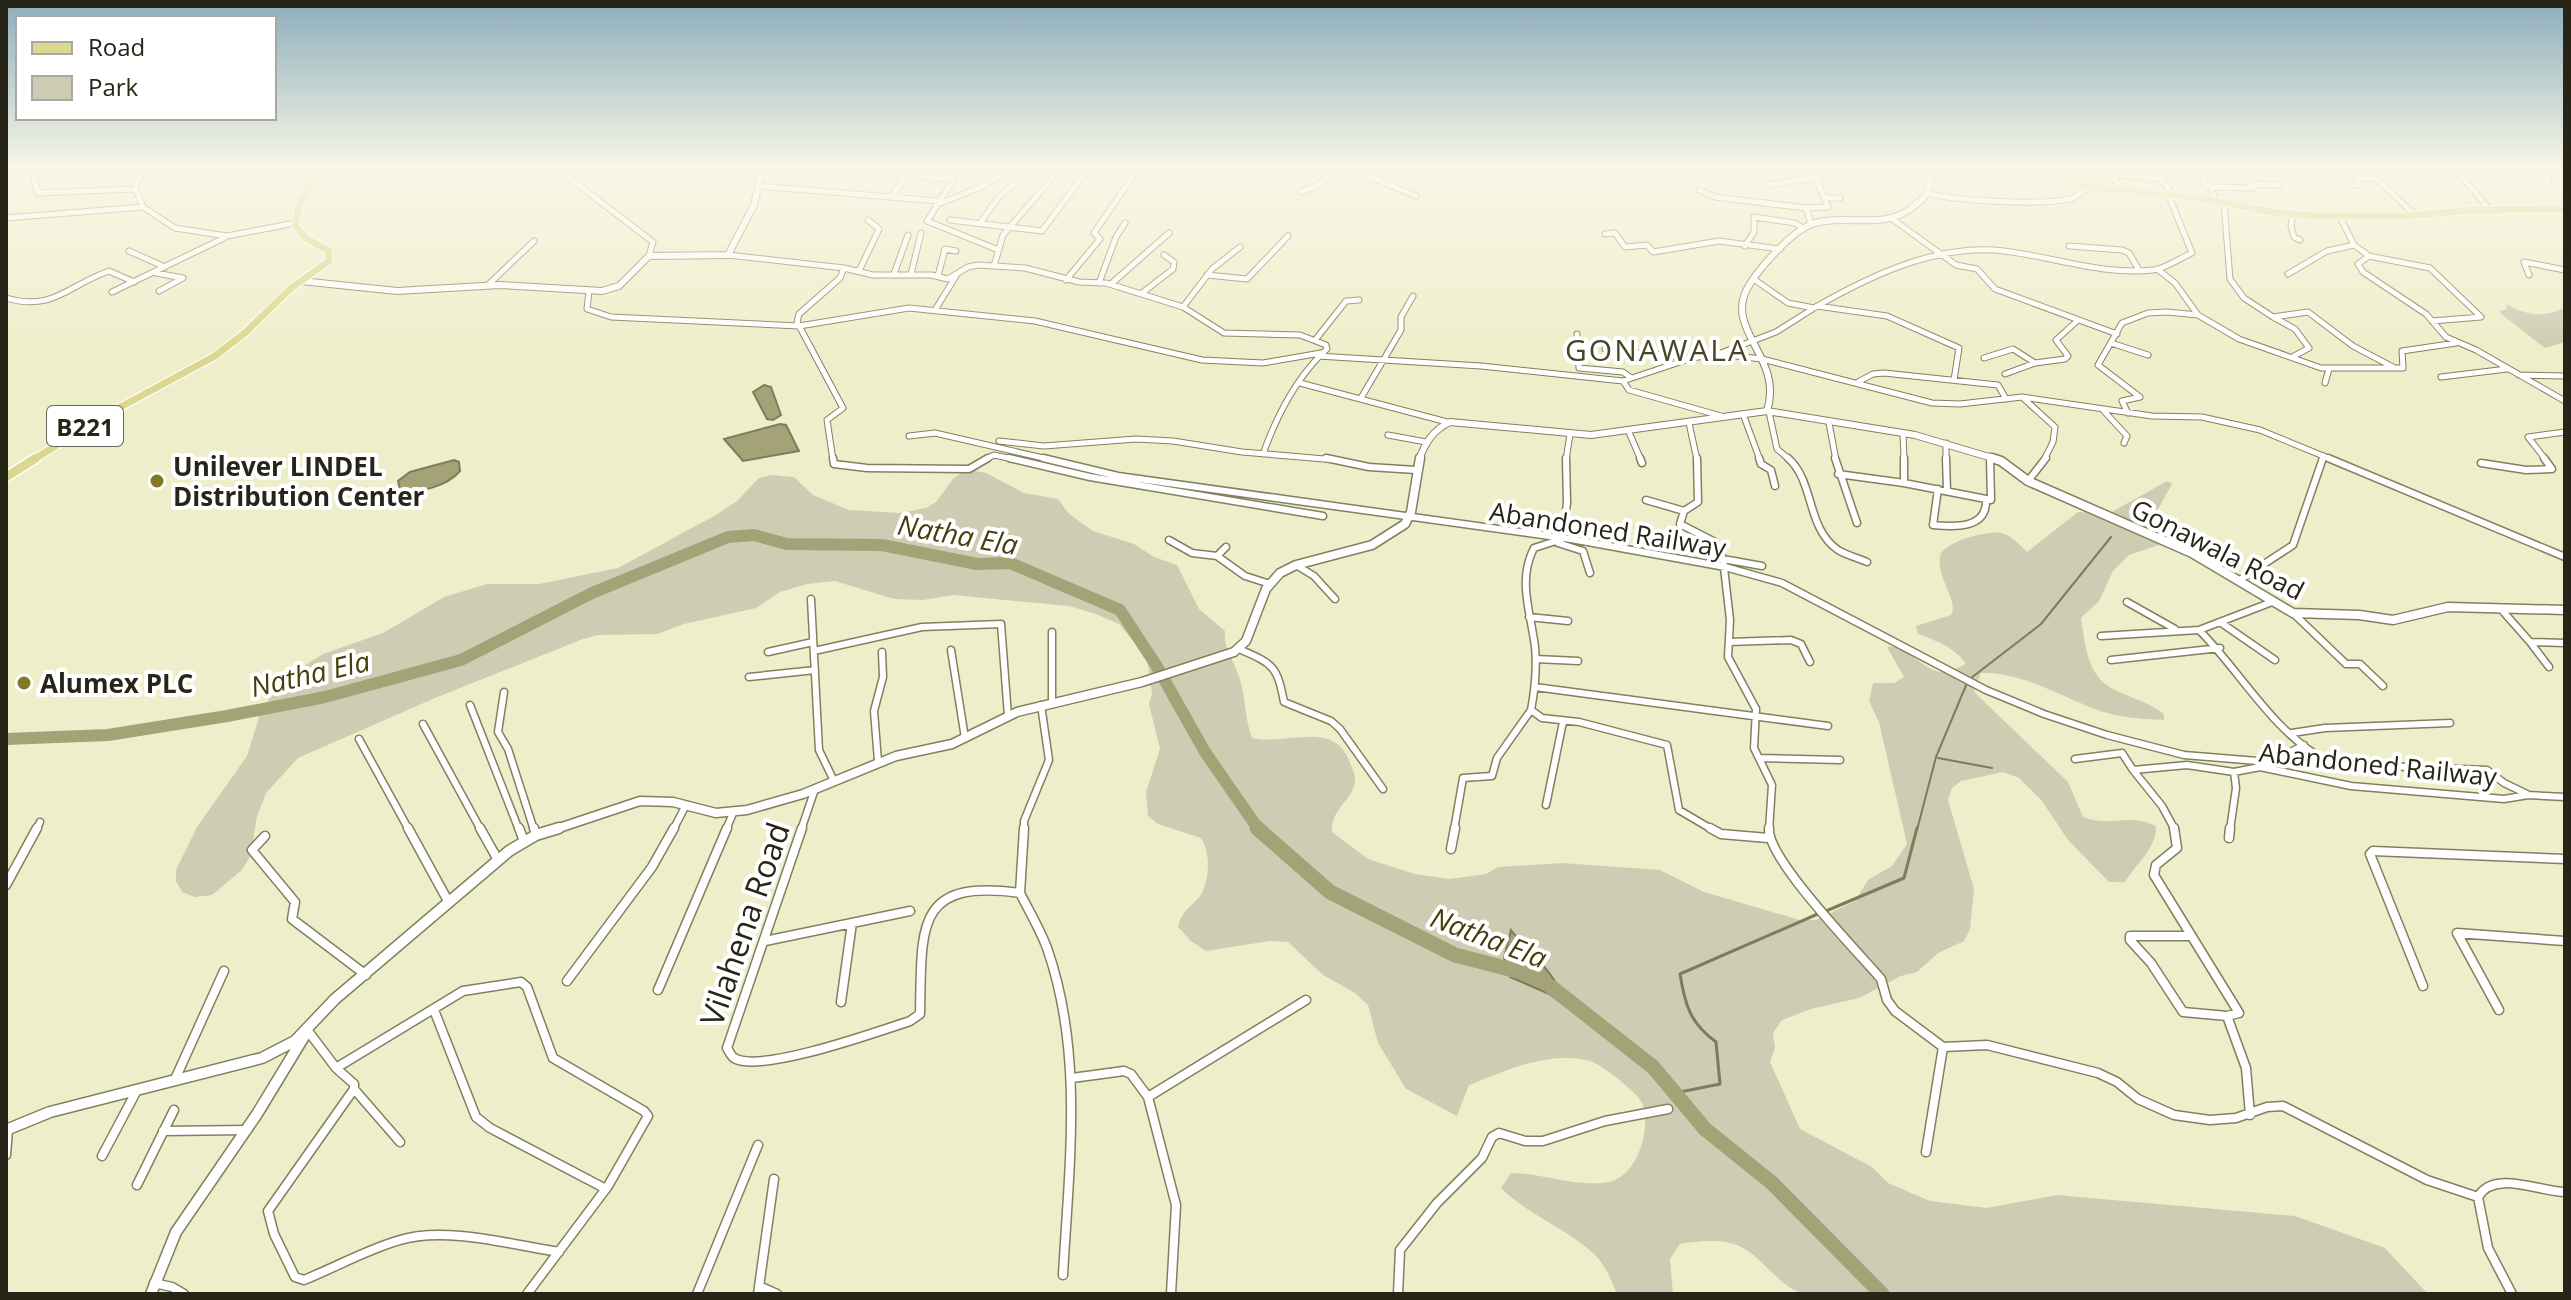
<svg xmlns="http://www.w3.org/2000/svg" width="2571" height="1300" font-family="'Open Sans',sans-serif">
<rect width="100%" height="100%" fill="#efeeca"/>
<path fill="#cecdb3" d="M2506,304C2526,315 2544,319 2565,307V342L2545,348L2501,314L2500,311L2507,309Z
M975,471L986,473L1024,493L1058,499L1069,514L1093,531L1134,544L1154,557L1177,565L1199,609L1225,631C1223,647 1233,659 1238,674C1246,694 1244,717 1252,738C1284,746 1331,720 1348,758C1351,766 1356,774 1355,782C1351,803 1331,808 1332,832L1368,859L1415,874L1450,879L1486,874L1498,867L1562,863L1660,870L1704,892L1800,920H1816L1855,901L1868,880L1892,866L1907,844L1879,722L1869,701L1873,683H1894L1904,677L1887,647C1909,644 1926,676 1947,672C1953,671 1960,666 1966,664C1956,648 1935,640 1918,634L1916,626L1951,615C1959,600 1936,578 1940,556C1944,541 1989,530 2002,533C2012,536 2020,545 2027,552L2078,512L2110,513L2167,481L2172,484L2157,511L2164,529L2159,545L2129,555L2113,571L2099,601L2081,618C2085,644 2087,676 2113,689C2131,698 2148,702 2164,714V720C2145,719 2125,718 2107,713C2066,701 2025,671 1981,673L1974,692L2068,782L2083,817C2110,828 2128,812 2156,826C2157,848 2137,863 2125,882H2109L2068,840L2042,801L2019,778L2003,772L1961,781L1952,788L1948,800L1974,889L1970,929L1964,941L1938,953L1917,972L1901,976L1859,998L1811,1009L1782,1020L1773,1033L1775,1048L1770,1062L1800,1129L1872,1167L1888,1183L1930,1201L1987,1208L2057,1195L2295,1216L2385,1248L2428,1294H1803C1775,1283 1765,1260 1743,1248C1725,1238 1699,1241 1680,1244L1670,1259L1673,1294H1617C1611,1280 1606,1266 1595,1255C1568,1229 1529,1216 1501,1188L1511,1173C1542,1173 1578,1188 1609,1182C1637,1176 1651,1131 1643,1105C1639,1093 1605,1068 1593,1062C1584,1058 1561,1057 1551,1059C1522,1062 1495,1075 1469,1085L1457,1116L1406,1089L1378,1043L1368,1005L1355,993L1323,975L1288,942L1270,941L1206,951L1191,941L1178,927C1183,906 1197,905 1203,890C1210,873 1210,853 1201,838L1158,824L1148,816L1146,792L1160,749L1149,704L1152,694L1147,658L1119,624L1096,614L1069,606L953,595L923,600L894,599L835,581L807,584L780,592L756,608L684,624L657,634L598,635L583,639L435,698L298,758L266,793L257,816L251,855L242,870L212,895L195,897L182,892L176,881V870L197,827L247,756L261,711L283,679L323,654L383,633L444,597L487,584H539L618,568L716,515L737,501L759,478L771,475L794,477L813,495L849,510L900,513L926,508L936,502L954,478L963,472Z"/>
<path fill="#a4a277" stroke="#7e7c5a" stroke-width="2" d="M764,385L771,387L781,415L773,420L767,419L753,392Z
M780,424L786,425L799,451L743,461L724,439Z
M454,460L459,462L460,471C447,486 419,494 400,490L398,481L410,472Z
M1511,930C1527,951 1557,973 1563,1000L1510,977L1504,958Z"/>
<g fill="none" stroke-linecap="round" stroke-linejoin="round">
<path stroke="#7e7c5a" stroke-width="2" d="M1971,678L2041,624L2111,537
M1938,758L1992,768
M1917,830L1936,757L1967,683"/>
<path stroke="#7e7c5a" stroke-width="3" d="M1826,911L1904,878L1917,828
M1675,1093L1720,1084L1716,1042C1690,1023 1685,1005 1680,974L1820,913"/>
<path stroke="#a4a277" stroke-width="12" d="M6,739L108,735L227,716L325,697L461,660L592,593L728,537L754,535L787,544L882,545L977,564L1010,563L1120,610L1156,665L1205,752L1259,830"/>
<path stroke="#a4a277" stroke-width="15" d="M1257,828L1330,892L1455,955L1521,972
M1551,987L1653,1067L1705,1129L1772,1183L1882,1294"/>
<g stroke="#81805f" stroke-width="7">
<path id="street-far2" d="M36,170L34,179L38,193L135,189
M143,170L135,187L143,207L175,228L227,236L295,223
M559,170L653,242L649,256
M837,170L954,179L927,221L996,249
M1354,170L1416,196
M2108,170L2122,190
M2153,170L2174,195
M2200,170L2204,184L2211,186L2215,201
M2456,170L2489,209
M2553,170L2555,183L2565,186
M2456,171L2498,174L2496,170
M2111,175L2158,178L2181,170
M2250,184L2279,185
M2352,184L2360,185L2356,178L2377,179L2416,216
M1768,185L1823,176
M760,186L938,201
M2211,187L2253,188L2241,170
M1699,190L1715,197L1806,208
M1301,192L1316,186L1334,170
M1928,193C1955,201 2046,206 2073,198C2078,196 2083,191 2088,187
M891,197L911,170
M1824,198H1840
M2224,203L2230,279L2244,298L2273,317L2308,312L2353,346L2393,367
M936,205L981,187L1009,170
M2293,215L2291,226L2294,237L2300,240
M2340,217L2354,245L2369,256L2358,264L2363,272L2426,314L2446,337L2476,350L2565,401
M6,218L143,207
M1891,218L1956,265L1977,269L1995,289L2117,334
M950,220L1042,231L1087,170
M980,223L998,198L1015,183
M1811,224L1806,208L1828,207L1815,177
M1605,234L1615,233L1625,247L1647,245L1653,252L1719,241L1780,249
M1745,246L1754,232V217L1795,223L1803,228
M2069,246L2122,250L2129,253L2139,270
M129,251L165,267
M728,255L844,268L873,275H931L948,279L968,267L978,265L1025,268L1079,282L1106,283L1183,307L1224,333L1300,335L1326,345L1327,349C1296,377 1277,415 1263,454
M2369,256L2430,268L2481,317L2432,321
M994,266L1003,235L1059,170
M2157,269L2175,283L2198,315
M859,271L879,229L868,220
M156,273L183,278L159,291
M894,274L908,235
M911,274L921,233
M2288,274L2327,251L2354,245
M1207,275L1247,279L1288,236
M2529,275L2524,262L2565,270
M938,276L945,249L956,251
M1066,280L1100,239L1094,233L1137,170
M1755,280L1788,303L1814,308C1866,278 1931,246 1994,250C2046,254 2100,276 2153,270C2165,269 2180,258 2192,253L2168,194
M1099,283L1116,237L1125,223
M1111,284L1169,233
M488,285L534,241
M589,291L587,309L611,317L799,326L909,308L1035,321L1202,360L1263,363L1321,353
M112,292L224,238
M1142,293L1173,269L1174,262L1164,255
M6,298C53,312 68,285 109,271L134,282
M1817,306L1887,316L1959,348L1954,380
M1183,307L1212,269L1240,247
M935,310L956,276
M2273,317L2295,329L2309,348L2294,356
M1577,334L1579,368L1623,372L1631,378
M1316,339L1346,301L1359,300
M2111,343L2148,355
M1605,349L1689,358
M1721,353L1776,332L1814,308
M1318,356L1481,366L1623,381L1692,358L1718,354L1762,359L1932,403L1960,404L2022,397L2152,416L2202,417L2260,430L2333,460
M1984,358L2013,349L2035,363
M2005,374L2035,363L2065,359L2068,356L2056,340L2077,321
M2519,375L2565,376
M2441,377L2507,369
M1623,381L1629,390L1721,416
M1858,382L1873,374L1884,373L1998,385L2006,399
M1300,383L1447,422
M2325,383L2329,369
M2022,397L2055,427L2053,442L2044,460
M1361,398L1401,330V317L1413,296
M2103,410L2127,436L2124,443
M1769,412L1777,449L1790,460
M2128,413L2122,401L2140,397L2098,365L2122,323L2148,313L2167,312L2198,315L2239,339L2321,368H2403L2402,351L2456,343
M1743,414L1760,460
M1689,423L1697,460
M1829,423L1836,460
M1628,430L1641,460
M1903,433L1904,460
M1388,435L1426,442
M909,436L935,433L1052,460
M999,441L1044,446L1136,439L1173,441L1242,452L1336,460
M1946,443V460
M1990,456V460
M833,460L827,420L843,408L797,322L799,314L840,278L844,268
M984,460L994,455L1018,460
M1566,460L1570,434
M2322,460L2324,456
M2546,460L2528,437L2565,432"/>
</g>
<g stroke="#81805f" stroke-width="9">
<path id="street-far1" d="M833,458L834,464L867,468L969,469L988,458
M1009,458L1090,477L1323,516
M1043,458L1118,476L1571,539L1725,567L1782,583L1986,690L2044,714L2107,735L2184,755L2270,762
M1326,458L1369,467L1416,470
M1566,458L1567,503L1562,539L1534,548C1517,581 1531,613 1535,647C1537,668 1535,689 1531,710L1542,718L1579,722L1667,745L1679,810L1713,830
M1640,458L1642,463
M1697,458L1698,502L1684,511L1680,524L1715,542L1723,559L1730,620L1728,657L1756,709L1754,748L1772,785L1769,830
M1759,458L1761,464L1771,470L1775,486
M1788,458C1815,482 1806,528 1838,550C1846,555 1858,558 1867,562
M1835,458L1857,523
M1904,458V483L1991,500L1990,458
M1946,458L1947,491
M2328,458L2565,557
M2481,463L2526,470L2552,469L2544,458
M1838,474L1904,483
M2028,481L2046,458
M1938,489L1933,525C1955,527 1987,529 1986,500
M1646,500L1684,511
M1169,540L1192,553L1217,556
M1558,543L1583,551L1590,573
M1226,547L1217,556L1245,576L1270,584
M1723,559L1762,566
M1296,565L1314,576L1335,599
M2238,581L2293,545L2323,458
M811,599L819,750L834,781
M2127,602L2175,629
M2272,602L2199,630C2243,674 2275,737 2333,764L2487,770L2504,783L2527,794
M2500,608L2530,642L2565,643
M2293,613L2346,664H2360L2383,686
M1529,617L1568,621
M2220,622L2275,660
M1052,632V703
M2101,636L2199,630
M1729,642L1791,640L1801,644L1810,662
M2530,642L2549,667
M1239,649C1273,664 1277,665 1284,702L1331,721L1340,729L1383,789
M951,650L965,738
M814,651L922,627L1001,624L1008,716
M768,652L813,642
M1536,659L1578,661
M2111,660L2220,648
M749,677L815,670
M1535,687L1828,726
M504,692L498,732L508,749L534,830
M470,705L519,830
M423,724L481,830
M2292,733L2325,728L2450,723
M359,739L409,830
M1759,758L1840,760
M2075,759L2122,753L2133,770
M878,761L874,711L883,677L882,652
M2267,764L2304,745
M1546,805L1563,722
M36,830L40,822
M673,830L686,805
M726,830L733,813
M801,830L815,789
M1024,830V821L1049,760L1041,705
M1454,830L1463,778L1492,776L1497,758L1531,710
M2175,830L2162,806L2133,770L2187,765L2234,772L2260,767L2351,786L2504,799L2528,795L2565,797
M2230,830L2236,788L2234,772"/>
</g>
<g stroke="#81805f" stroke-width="11">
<path id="street" d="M408,828L448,901
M480,828L498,860
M519,828L524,841
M534,828L536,835
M802,828L727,1048C729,1051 731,1056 734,1058C760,1074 879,1031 910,1021L920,1014C922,928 914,878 1020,893C1029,911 1040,929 1047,948C1084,1053 1069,1166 1063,1275
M1710,828L1721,834L1768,838
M1769,828C1766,858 1858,952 1881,979L1887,1000L1895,1011L1943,1047L1987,1045L2098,1073L2117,1082L2138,1099L2174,1115L2210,1120L2236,1118L2267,1107L2283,1106L2427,1180L2478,1197
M2174,828L2177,848L2156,865L2154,875L2239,1013L2227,1016L2246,1068L2250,1115
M265,836L252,850L295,902L292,919L366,975
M2229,838L2230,828
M1451,849L1455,828
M6,885L37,828
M1020,893L1024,828
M2190,936H2130V940L2151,963L2183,1012L2227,1016
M765,941L910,911
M567,981L652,867L674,828
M2423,986L2370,854L2373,851L2565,859
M658,990L727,828
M841,1002L852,923
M434,1010L476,1117L490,1128L606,1189
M2499,1010L2457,933L2565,941
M308,1031L336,1068L463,991L521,982L527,987L553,1058L644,1111L648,1116L608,1186L527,1294
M336,1068L354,1084V1089L268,1211L274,1234L295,1277L304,1280C336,1267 368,1249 400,1240C445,1226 513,1245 559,1252
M176,1077L224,971
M1072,1078L1124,1071L1131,1074L1148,1097L1176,1205L1171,1294
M354,1089L400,1142
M1148,1097L1306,1000
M163,1131L247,1130
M1926,1152L1943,1047
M6,1155L8,1129
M102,1156L136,1092
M137,1185L174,1110
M2478,1197L2488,1248L2512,1294
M2478,1197C2494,1169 2540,1192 2565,1192
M154,1283L172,1287L184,1294
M759,1286L777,1294
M697,1294L758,1145
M758,1294L774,1179
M1398,1294L1400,1250L1437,1203L1482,1158L1492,1137L1499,1133L1525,1141H1543L1605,1121L1668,1109"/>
</g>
<g stroke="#81805f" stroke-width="8">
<path id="secondary-far2" d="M301,281L397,291L500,285L602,291L619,286L649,256L728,255L754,205L762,170
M1767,411C1784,358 1725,331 1747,289C1757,270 1792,231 1812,224C1846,213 1883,231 1913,207C1917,203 1924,199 1926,194C1930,187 1930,177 1932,170
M1419,460C1425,443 1433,430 1450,422L1591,435L1767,411L1915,435L1999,460"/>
</g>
<g stroke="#81805f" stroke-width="11">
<path id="secondary-far1" d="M1992,458L2001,461L2028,481L2192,553L2293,613L2359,615L2393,620L2448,607L2565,610
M553,830L640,801L673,802L716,813L747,810L803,794L896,756L952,744L1017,712L1142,682L1234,652L1246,641L1266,589L1280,573L1296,565L1372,545L1405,524L1411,512L1420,458"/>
</g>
<g stroke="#81805f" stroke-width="13">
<path id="secondary" d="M6,1130L50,1112L262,1058L295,1041L335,999L509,851L536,835L559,828
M151,1294L176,1232L257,1114L305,1035"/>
</g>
<g stroke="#fff" stroke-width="9">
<path id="primary-far1" d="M2051,170L2080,186L2196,197L2272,212L2311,216H2407L2470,210L2565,209
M33,460L102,417L215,356L246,332L290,289L329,261V251L306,238L295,226L300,203L322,170"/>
</g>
<g stroke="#fff" stroke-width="12">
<path id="primary" d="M6,477L36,458"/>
</g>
<use href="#street-far2" stroke="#fff" stroke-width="5"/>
<use href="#street-far1" stroke="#fff" stroke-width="6"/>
<use href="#street" stroke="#fff" stroke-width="8"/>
<use href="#secondary-far2" stroke="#fff" stroke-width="6"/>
<use href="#secondary-far1" stroke="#fff" stroke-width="8"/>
<use href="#secondary" stroke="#fff" stroke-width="10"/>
<use href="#primary-far1" stroke="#dcd78f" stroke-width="7"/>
<use href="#primary" stroke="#dcd78f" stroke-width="9"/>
</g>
<linearGradient id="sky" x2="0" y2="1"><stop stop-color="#8dadbb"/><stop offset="0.48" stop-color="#f8f7e7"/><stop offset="1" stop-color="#f8f7e7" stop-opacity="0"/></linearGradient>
<rect width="2571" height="352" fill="url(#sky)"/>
<g fill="#807a20" stroke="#fff" stroke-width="3">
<circle cx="157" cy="481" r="8"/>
<circle cx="24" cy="683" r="8"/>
</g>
<g text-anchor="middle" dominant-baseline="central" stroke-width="8" stroke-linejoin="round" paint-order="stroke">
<rect fill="#fff" stroke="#67665d" stroke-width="2" x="47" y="406" width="76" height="40" rx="6"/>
<g font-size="24" font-weight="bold" fill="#262518">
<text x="85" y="426">B221</text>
</g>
<g font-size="26" font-weight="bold" fill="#262518" stroke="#fff" text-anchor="start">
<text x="173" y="466">Unilever LINDEL<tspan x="173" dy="30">Distribution Center</tspan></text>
<text x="40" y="683">Alumex PLC</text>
</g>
<g font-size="26" fill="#262518" stroke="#fff">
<text transform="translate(1608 529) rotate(9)">Abandoned Railway</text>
<text transform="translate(2218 549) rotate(27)">Gonawala Road</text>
<text transform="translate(2378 764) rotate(6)">Abandoned Railway</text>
</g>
<g font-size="28" font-style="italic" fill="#433f09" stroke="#fff">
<text transform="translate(958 534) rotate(10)">Natha Ela</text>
<text transform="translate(310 673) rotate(-13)">Natha Ela</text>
<text transform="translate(1489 937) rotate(21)">Natha Ela</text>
</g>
<g font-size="30" letter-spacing="2" fill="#474527" stroke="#fff">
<text x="1657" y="349">GONAWALA</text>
</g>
<g font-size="32" fill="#262518" stroke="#fff">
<text transform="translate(744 924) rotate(-71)">Vilahena Road</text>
</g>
</g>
<rect width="2571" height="1300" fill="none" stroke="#262518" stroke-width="16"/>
<rect x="16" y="16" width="260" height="104" fill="#ffffff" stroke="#a8a8a3" stroke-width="2"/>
<rect x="32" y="42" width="40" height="12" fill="#dcd78f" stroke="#a8a8a3" stroke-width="2"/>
<text x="88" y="56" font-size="24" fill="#262518">Road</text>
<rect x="32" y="76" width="40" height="24" fill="#cecdb3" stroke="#a8a8a3" stroke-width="2"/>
<text x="88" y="96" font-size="24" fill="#262518">Park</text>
</svg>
